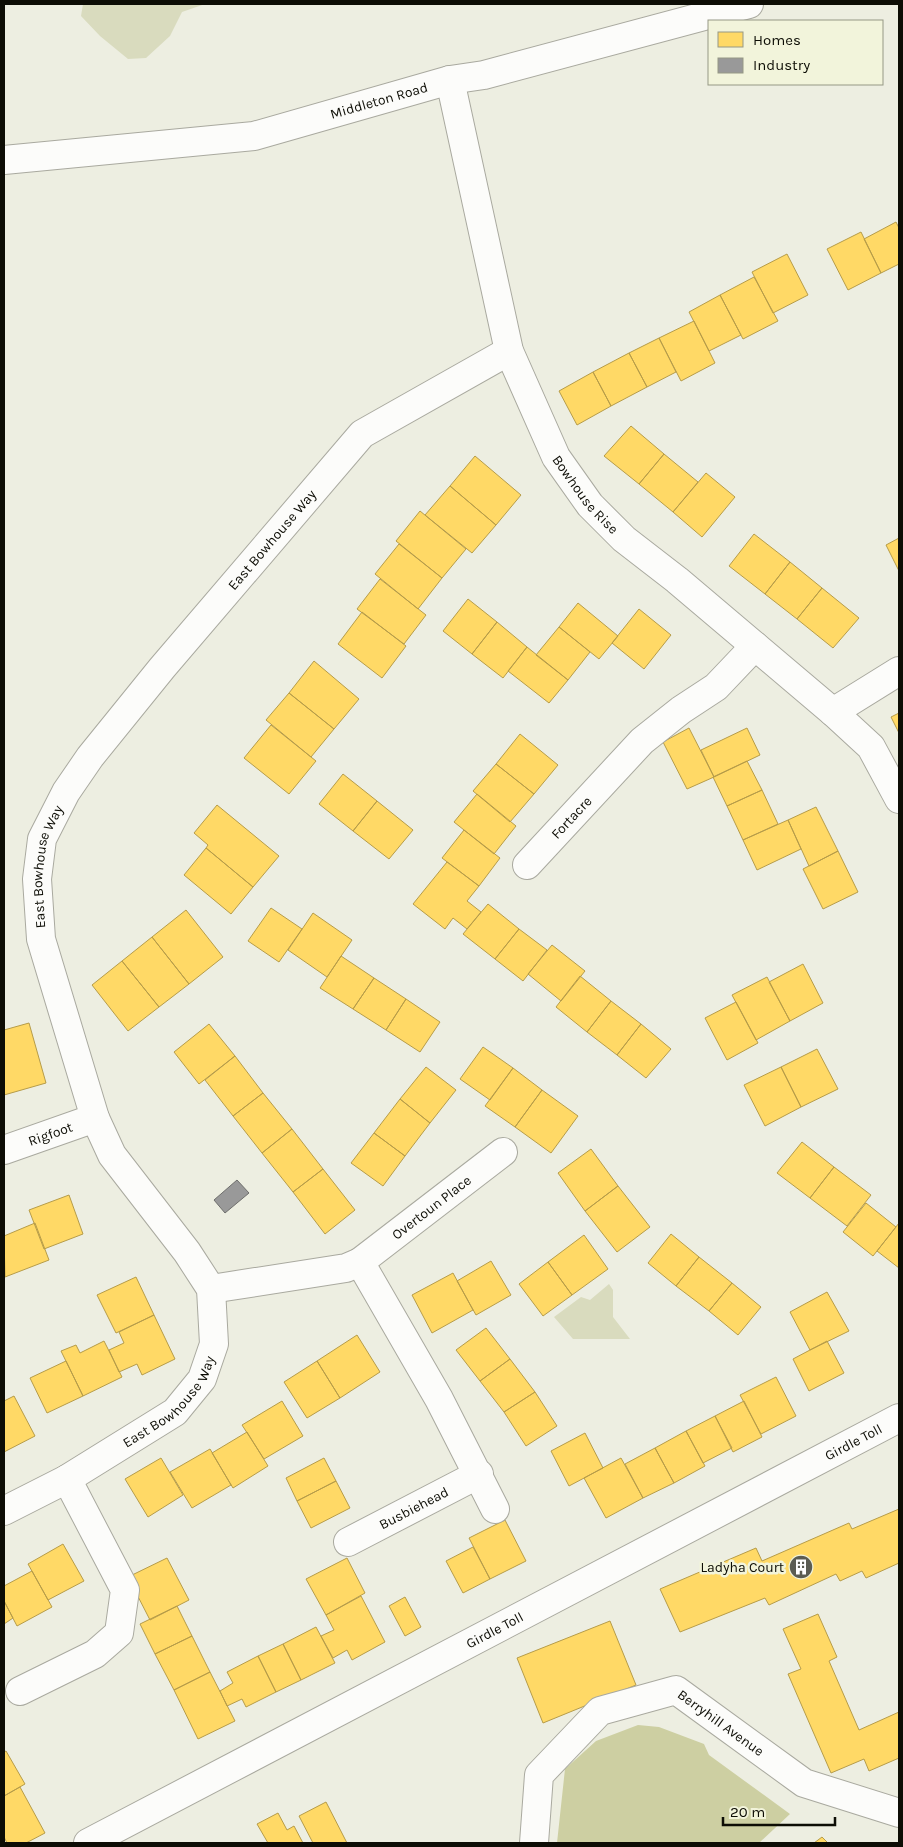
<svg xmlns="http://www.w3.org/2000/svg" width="903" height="1847" font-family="Karla,sans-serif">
<rect width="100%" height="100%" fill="#edeee1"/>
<path fill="#d9dbbe" d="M83,4H205L182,12L170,36L146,58L128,59L100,36L81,16Z
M609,1284L613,1290V1317L630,1339H573L554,1317L581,1297L590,1300Z"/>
<path fill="#cdcfa2" d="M638,1725L659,1727L704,1744L709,1755L790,1814L759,1843H557L565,1769L596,1741Z"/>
<path fill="#ffd966" stroke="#b69c49" d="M896,222L899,228V264L881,273L864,239Z
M861,232L881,273L848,290L827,249Z
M787,254L808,295L773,313L752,272Z
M754,277L778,321L743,339L720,295Z
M720,295L741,335L709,351L689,312Z
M694,321L715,363L681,381L659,338Z
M659,338L676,372L647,387L629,353Z
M629,353L647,387L611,406L593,372Z
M593,372L611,406L577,425L559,391Z
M631,426L664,454L639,484L604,456Z
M664,454L698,482L673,512L639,484Z
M475,456L521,495L496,525L450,486Z
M706,473L735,497L702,537L673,512Z
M450,486L496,525L472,553L425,515Z
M420,511L466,549L442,578L396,541Z
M754,534L790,562L765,594L729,566Z
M899,538V571L886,545Z
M399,544L442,578L418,609L375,574Z
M790,562L822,588L797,619L765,594Z
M380,579L426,615L404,644L357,609Z
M822,588L859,618L833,648L797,619Z
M468,599L497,622L472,654L443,631Z
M578,603L618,636L599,659L559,627Z
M639,609L671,635L644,669L612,643Z
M362,612L406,646L382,678L338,644Z
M497,622L527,647L503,678L472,654Z
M559,627L590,652L568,680L536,655Z
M527,647L568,680L549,703L508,671Z
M314,661L359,699L334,729L289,693Z
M289,693L334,729L311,757L266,720Z
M899,713V733L891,717Z
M271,725L316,761L289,794L244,758Z
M689,728L714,777L687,789L663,742Z
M747,728L760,755L714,777L701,750Z
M520,734L558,765L534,794L496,764Z
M747,761L762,790L727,806L713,777Z
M496,764L534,794L510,822L473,791Z
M343,774L377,801L353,831L319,804Z
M762,790L778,824L743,840L727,806Z
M477,794L516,826L494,854L454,822Z
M377,801L413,830L389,859L353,831Z
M217,805L279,856L253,887L206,848L208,845L194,833Z
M816,807L838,851L809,866L788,820Z
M788,820L801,849L757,870L743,840Z
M464,830L500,858L479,886L442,858Z
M206,848L253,887L231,914L184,875Z
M838,851L858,892L823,909L803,869Z
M447,862L479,886L467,901L481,912L467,929L453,918L445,929L413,904Z
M488,904L519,929L495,959L463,934Z
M271,908L302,929L279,962L248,941Z
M186,910L223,957L189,984L152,937Z
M313,913L352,940L327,977L288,950Z
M519,929L547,950L523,981L495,959Z
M152,937L189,984L159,1007L122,961Z
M552,945L585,971L561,1001L528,974Z
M341,956L374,978L353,1009L320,988Z
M122,961L159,1007L128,1031L92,985Z
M803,964L823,1003L790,1021L769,982Z
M580,976L611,1001L587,1032L556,1007Z
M767,977L790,1021L756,1040L732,995Z
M374,978L406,999L386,1030L353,1009Z
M406,999L440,1022L420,1052L386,1030Z
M611,1001L641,1024L617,1055L587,1032Z
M736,1002L758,1043L727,1060L705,1018Z
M29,1023L46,1083L4,1095V1030Z
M209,1024L235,1056L199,1084L174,1052Z
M641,1024L671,1049L646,1078L617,1055Z
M483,1047L513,1068L490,1100L460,1079Z
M817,1049L838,1089L801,1107L781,1067Z
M235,1056L263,1093L233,1116L205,1080Z
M426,1067L456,1090L430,1123L400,1099Z
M781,1067L801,1107L765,1126L744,1085Z
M513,1068L542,1090L515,1127L485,1106Z
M542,1090L578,1116L551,1153L515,1127Z
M263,1093L292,1129L262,1153L233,1116Z
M400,1099L430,1123L405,1156L374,1133Z
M292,1129L323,1169L293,1192L262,1153Z
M374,1133L405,1156L383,1186L351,1163Z
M802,1142L834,1167L810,1198L777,1173Z
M591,1149L618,1186L585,1211L558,1173Z
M834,1167L871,1195L847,1226L810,1198Z
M323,1169L355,1210L325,1234L293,1192Z
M618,1186L650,1227L617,1252L585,1211Z
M69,1195L83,1234L44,1249L29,1210Z
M866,1203L896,1227L873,1256L843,1232Z
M35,1223L49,1260L5,1277L4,1236Z
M899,1223V1268L877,1251Z
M671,1234L699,1257L676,1286L648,1263Z
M584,1235L608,1269L572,1295L548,1262Z
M699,1257L732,1283L709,1311L676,1286Z
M491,1261L511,1295L476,1315L457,1281Z
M548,1262L572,1295L543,1316L519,1284Z
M453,1273L473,1310L432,1333L412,1295Z
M136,1277L154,1315L116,1333L97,1295Z
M732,1283L761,1307L738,1335L709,1311Z
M827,1292L849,1331L810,1350L790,1312Z
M154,1315L175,1359L142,1375L137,1364L119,1372L109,1350L124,1343L119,1332Z
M486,1328L510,1359L480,1381L456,1350Z
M357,1335L380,1372L340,1398L317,1361Z
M104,1341L122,1377L83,1396L61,1351L76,1345L80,1353Z
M827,1341L844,1373L809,1391L793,1359Z
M510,1359L535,1392L504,1412L480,1381Z
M66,1361L83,1396L47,1413L30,1378Z
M317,1361L340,1398L307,1418L284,1382Z
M776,1377L796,1416L761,1434L740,1395Z
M535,1392L557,1426L526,1446L504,1412Z
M14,1396L35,1436L4,1452V1401Z
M282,1401L303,1436L264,1459L242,1425Z
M744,1401L762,1437L733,1452L715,1416Z
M715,1416L732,1448L703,1463L686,1431Z
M686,1431L705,1466L674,1483L655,1448Z
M247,1432L268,1466L233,1488L212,1453Z
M585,1433L603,1468L569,1486L551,1451Z
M655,1448L674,1483L643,1498L625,1464Z
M210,1449L231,1485L192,1508L170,1472Z
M161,1458L183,1495L148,1517L125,1479Z
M324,1458L336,1481L297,1501L286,1478Z
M621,1458L643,1498L606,1518L584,1478Z
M336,1481L350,1508L311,1528L297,1501Z
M899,1509V1563L866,1578L862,1571L840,1581L836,1574L769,1605L765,1598L680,1632L660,1589L756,1548L762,1561L849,1523L852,1529Z
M505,1520L526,1561L490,1579L469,1538Z
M63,1544L84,1581L48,1600L28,1564Z
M473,1547L490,1579L463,1593L446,1561Z
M167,1558L189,1600L150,1620L128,1577Z
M347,1558L365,1593L326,1615L306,1579Z
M32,1571L52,1607L17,1626L4,1601V1586Z
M361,1596L385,1642L352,1660L347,1650L333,1658L321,1636L334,1630L326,1615Z
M405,1597L421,1627L405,1636L389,1606Z
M4,1601L13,1618L4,1624Z
M177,1606L192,1636L155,1654L140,1624Z
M818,1614L837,1657L829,1661L859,1730L899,1712V1758L869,1771L864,1759L831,1773L788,1674L801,1669L783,1629Z
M610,1621L636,1685L543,1723L517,1658Z
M316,1627L335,1663L301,1680L283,1644Z
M192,1636L210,1672L174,1690L155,1654Z
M283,1644L301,1680L276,1692L258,1656Z
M258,1656L276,1692L246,1707L242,1699L227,1706L220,1691L233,1683L227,1672Z
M210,1672L235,1721L198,1739L174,1690Z
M6,1751L25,1784L4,1796V1752Z
M20,1787L45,1833L26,1843H7L4,1837V1796Z
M326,1802L347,1843H313L299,1816Z
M278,1813L287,1830L294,1826L303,1843H268L257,1824Z
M822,1837L828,1843H814Z"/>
<path fill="#999" stroke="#6f6f6d" d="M237,1180L249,1193L225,1213L214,1200Z"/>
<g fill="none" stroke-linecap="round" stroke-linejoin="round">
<g stroke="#a9a99f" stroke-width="30">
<g id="minor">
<path id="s1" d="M450,80L509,351L556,457L590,505L624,539L677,580L833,712L871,747L899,799"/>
<path d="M833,712L899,671"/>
<path id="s2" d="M527,865L642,741L681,710L716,687L755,646"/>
<path id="s3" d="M4,1150L95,1118"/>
<path id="s4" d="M360,1262L503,1152"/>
<path d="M211,1289L346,1268L360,1262L439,1399L495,1509"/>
<path id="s5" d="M4,1511L67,1479L175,1412L202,1379L214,1344L211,1289L187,1252L112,1155L95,1118L41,939L37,879L42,839L66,792L90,757L162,668L362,434L509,351"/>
<path id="s6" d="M348,1542L479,1474"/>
<path d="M20,1691L95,1654L119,1633L125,1590L67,1479"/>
<path id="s7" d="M534,1843L539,1775L600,1711L676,1690L804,1783L899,1813"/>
</g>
</g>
<g stroke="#a9a99f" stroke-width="30">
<g id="tertiary">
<path id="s8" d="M88,1843L899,1418"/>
</g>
</g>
<g stroke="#a9a99f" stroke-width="30">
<g id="secondary">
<path id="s9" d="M4,160L254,136L450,80L484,75L749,4"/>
</g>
</g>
<use href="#minor" stroke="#fcfcfa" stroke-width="28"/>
<use href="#tertiary" stroke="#fcfcfa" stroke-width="28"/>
<use href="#secondary" stroke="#fcfcfa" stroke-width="28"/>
</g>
<defs>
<g id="building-disc" transform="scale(1.25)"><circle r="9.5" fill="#5b5c52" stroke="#f2f4db"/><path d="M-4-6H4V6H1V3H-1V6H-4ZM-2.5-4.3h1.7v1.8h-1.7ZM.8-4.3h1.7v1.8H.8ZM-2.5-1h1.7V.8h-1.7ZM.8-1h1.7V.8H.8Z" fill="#fff"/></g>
</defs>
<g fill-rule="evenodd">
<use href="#building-disc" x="801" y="1567"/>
</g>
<g text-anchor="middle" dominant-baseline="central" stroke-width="5" stroke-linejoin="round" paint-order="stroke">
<g font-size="14" fill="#0d0d05" stroke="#f2f4db">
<text stroke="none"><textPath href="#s9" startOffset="381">Middleton Road</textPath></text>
<text stroke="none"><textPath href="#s1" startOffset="441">Bowhouse Rise</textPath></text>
<text stroke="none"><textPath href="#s5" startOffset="1206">East Bowhouse Way</textPath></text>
<text stroke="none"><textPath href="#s2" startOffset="65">Fortacre</textPath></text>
<text stroke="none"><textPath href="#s5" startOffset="801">East Bowhouse Way</textPath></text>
<text stroke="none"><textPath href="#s3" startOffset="49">Rigfoot</textPath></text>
<text stroke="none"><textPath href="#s4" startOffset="90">Overtoun Place</textPath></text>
<text stroke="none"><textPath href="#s5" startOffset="201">East Bowhouse Way</textPath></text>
<text stroke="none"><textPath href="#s8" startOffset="864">Girdle Toll</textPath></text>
<text stroke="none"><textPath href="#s6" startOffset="74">Busbiehead</textPath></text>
<text stroke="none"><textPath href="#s8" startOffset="459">Girdle Toll</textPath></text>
<text stroke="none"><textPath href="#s7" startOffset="291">Berryhill Avenue</textPath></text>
</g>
<g font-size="14" fill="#0d0d05" stroke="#f2f4db" text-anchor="end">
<text x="784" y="1567">Ladyha Court</text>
</g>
</g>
<rect width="903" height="1847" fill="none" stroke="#0d0d05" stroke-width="10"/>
<rect x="708" y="20" width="175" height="65" fill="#f2f4db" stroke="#969885"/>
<rect x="718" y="32" width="25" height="15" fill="#ffd966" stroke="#969885"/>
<text x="753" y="45" font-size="15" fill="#0d0d05">Homes</text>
<rect x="718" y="58" width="25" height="15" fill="#999999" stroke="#969885"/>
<text x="753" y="70" font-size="15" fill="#0d0d05">Industry</text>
<path d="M723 1817v8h112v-8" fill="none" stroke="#0d0d05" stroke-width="2.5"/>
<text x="730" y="1817" font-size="15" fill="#0d0d05" stroke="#f2f4db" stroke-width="4" paint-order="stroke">20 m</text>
</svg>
